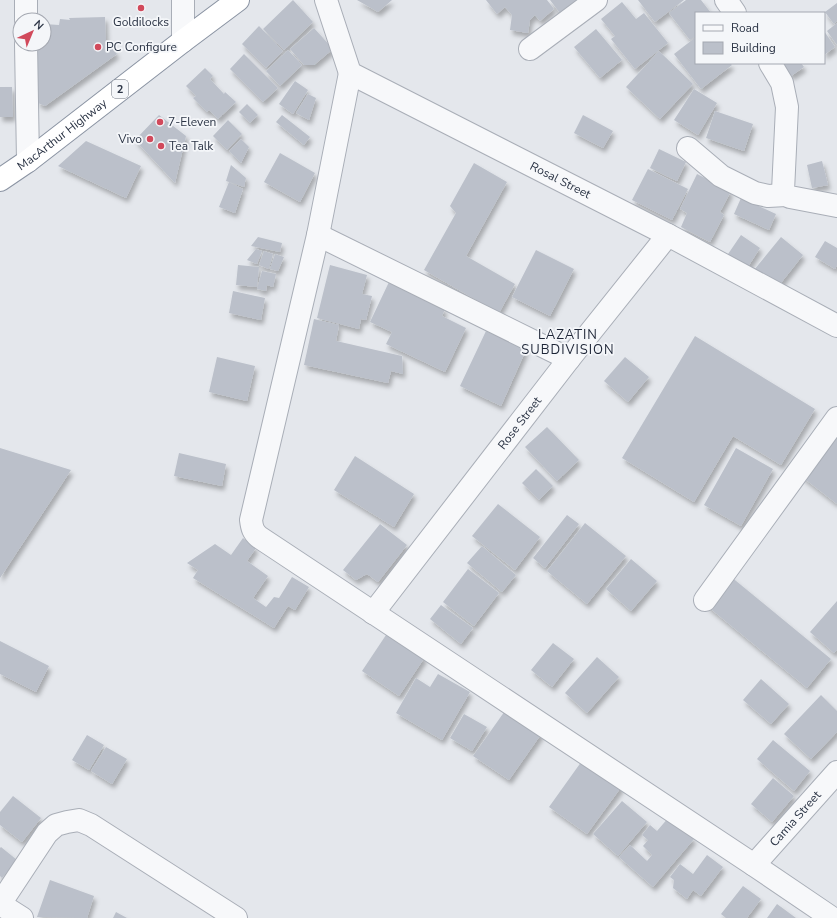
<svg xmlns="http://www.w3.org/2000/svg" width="837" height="918" font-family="'Nunito Sans',sans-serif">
<defs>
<filter id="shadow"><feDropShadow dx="2.5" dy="4.5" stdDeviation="2" flood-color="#0004"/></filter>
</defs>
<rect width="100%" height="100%" fill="#e4e7ec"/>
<path fill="#bbc0ca" filter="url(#shadow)" d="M293,0L313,22L284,50L263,29Z
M357,0H392L378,12Z
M486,0H547L554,9L540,21L535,15L530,20L528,33L510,30L512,15L505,7L497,14Z
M550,0H585L563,17Z
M638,0H684L655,22Z
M686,0H701L711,13H696V36L690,40L669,13Z
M622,2L636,19L644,13L668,43L635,69L611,39L615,36L601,19Z
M837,3V21L834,24L825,12Z
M105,17L106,40L117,54L45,106L38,103L37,44H44V24L59,25L60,19L70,20L69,18Z
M837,23V45L827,31Z
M259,26L283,51L266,68L242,44Z
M314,28L333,49L314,65H304L290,49Z
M596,29L622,60L600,78L574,47Z
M824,31L835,47L824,55Z
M696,37V63H730L732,65L701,89L674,54Z
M288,50L302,65L280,86L266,71Z
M659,51L693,84L660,119L626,87Z
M244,54L278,88L263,102L230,69Z
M782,63H801L804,67L791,76Z
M205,68L213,76L210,79L224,94L225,92L236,102L218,119L209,110L207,112L193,98L196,96L186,86Z
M295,81L308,90L293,114L279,104Z
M0,87H12L13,117H0Z
M694,89L717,103L698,135L674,120Z
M308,94L316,98L309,120L296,113Z
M247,104L258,115L250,123L239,112Z
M715,111L753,124L744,151L706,138Z
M159,115L186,136L175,183L135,140Z
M282,115L310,137L304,145L276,122Z
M583,115L613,131L603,148L574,133Z
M228,120L242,134L227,150L213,136Z
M241,139L249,147L241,163L229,151Z
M86,141L141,166L126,198L58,166Z
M659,149L686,162L677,181L650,168Z
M280,153L315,173L300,202L264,182Z
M822,161L828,185L812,188L807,165Z
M474,163L507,182L466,256L515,284L499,313L424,270L456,213L450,206Z
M231,165L246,178L244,187L226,181Z
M648,169L688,189L672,220L632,200Z
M697,174L731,191L720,212L724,215L710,242L681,227L687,213L680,209Z
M229,182L243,189L235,213L219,207Z
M741,198L776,214L769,230L734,214Z
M741,235L760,248L746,270L726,257Z
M258,237L282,243L280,252L251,246Z
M781,237L803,255L777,288L754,270Z
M825,241L837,248V265L835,269L815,257Z
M256,249L262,251L257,264L247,260Z
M536,250L574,269L550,316L512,297Z
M264,251L273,254L269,269L259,265Z
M275,254L284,257L278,271L270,269Z
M238,265L259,267L257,287L236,285Z
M330,265L367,275L362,294L372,296L366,320L361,319L359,329L317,318Z
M262,271L276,274L273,287L267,285L266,291L257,289Z
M389,282L445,309L442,316L466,328L445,372L386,344L392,332L370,322Z
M233,291L265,298L261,320L229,313Z
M314,319L339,325L336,341L402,356L403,374L391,371L388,383L304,365Z
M486,331L526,350L501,406L460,386Z
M695,336L815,409L781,465L733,436L694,502L622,458Z
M217,357L255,366L247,401L209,392Z
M625,357L649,377L628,402L604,381Z
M547,427L579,460L557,481L525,447Z
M837,431V504L801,476Z
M0,448L71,470L0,578Z
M736,448L773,469L741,526L704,505Z
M179,453L226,464L222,486L174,476Z
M355,456L414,494L394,527L334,490Z
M536,469L553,486L539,500L522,483Z
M498,504L540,537L515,570L472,536Z
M567,515L579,524L545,568L533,558Z
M585,523L626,556L587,604L547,571Z
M380,524L407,545L378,582L367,574L356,580L343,570Z
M243,538L256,548L247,561L268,576L253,598L266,607L274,597L279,598L292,577L309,587L295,610L288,606L274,628L193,578L198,570L187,563L215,544L231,555Z
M482,546L516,575L502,592L467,563Z
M631,559L657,581L631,611L606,589Z
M468,569L499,593L474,626L443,602Z
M730,576L831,659L807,688L706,605Z
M837,601V650L834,653L810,632Z
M441,605L473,628L461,644L430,619Z
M388,632L425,657L399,696L362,671Z
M0,641L49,666L36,692L0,674Z
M553,643L574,659L552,687L531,670Z
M597,657L619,677L587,713L565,693Z
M438,674L470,692L442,740L396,713L416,678L430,687Z
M761,679L789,704L771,724L743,700Z
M821,695L837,711V732L811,759L784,734Z
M507,708L542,733L509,780L473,756Z
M464,714L487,727L472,751L450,738Z
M87,735L104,745L89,770L72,760Z
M773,740L810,771L794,791L757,759Z
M106,747L127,759L112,784L91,771Z
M584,758L622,786L587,834L549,807Z
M773,778L794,796L772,822L751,804Z
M13,796L41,818L22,842L0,825V812Z
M622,801L647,822L618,856L593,834Z
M669,817L694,839L653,887L619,857L630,845L647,861L652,855L643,846L648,840L642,835L650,825L657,831Z
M1,847L17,860L2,878L0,876V848Z
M707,855L723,867L701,896L693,890L687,899L673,888L674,880L670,877L680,864L693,874Z
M50,880L94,896L87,918L37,917Z
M743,886L761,899L747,918H726L721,914Z
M777,904L796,918H767Z
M116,912L127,918H113Z"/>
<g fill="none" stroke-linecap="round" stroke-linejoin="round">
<g stroke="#a9aeb7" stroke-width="24">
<g id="minor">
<path id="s1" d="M326,0L350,73L668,235L837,326"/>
<path d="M726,0L735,13"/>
<path d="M26,20V0"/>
<path d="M183,41V0"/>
<path d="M26,44L28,161"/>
<path d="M530,49L596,0"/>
<path d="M770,63L782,83L787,107L783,191L786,195L790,197L837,206"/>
<path d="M350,73L318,235L251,520C252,528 253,532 259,537L754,865L832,918"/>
<path d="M688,148L721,176L755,193L768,196L786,195"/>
<path d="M318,235L569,359"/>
<path d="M705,600L837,418"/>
<path id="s2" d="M373,613L569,359L668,235"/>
<path id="s3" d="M754,865L837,772"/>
<path d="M0,904L47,833L56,825L67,822L79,820L91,825L236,918"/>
<path d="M0,904L22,918"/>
</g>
</g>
<g stroke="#8b94a3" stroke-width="24">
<g id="highway">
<path id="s4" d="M0,180L28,161L183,41L238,0"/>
</g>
</g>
<use href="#minor" stroke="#f7f8fa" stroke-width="22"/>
<use href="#highway" stroke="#fff" stroke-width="22"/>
</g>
<g fill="#d1495b" stroke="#f4f6f9" stroke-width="1.5">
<circle cx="141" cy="8" r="4"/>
<circle cx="98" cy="47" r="4"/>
<circle cx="160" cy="122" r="4"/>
<circle cx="150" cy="139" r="4"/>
<circle cx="161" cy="146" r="4"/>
</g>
<g text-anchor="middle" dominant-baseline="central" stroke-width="3.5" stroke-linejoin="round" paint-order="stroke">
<rect fill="#f4f6f9" stroke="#676e7b" stroke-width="1" x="112" y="80" width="16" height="18" rx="3"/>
<g font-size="11" font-weight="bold" fill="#2b3445">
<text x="120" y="89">2</text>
</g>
<g font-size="12" fill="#2b3445" stroke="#f4f6f9" text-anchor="start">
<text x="141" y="22" text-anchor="middle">Goldilocks</text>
<text x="106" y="47">PC Configure</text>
<text x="168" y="122">7-Eleven</text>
<text x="142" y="139" text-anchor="end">Vivo</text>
<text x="169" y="146">Tea Talk</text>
</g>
<g font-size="12" fill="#2b3445" stroke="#f4f6f9">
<text stroke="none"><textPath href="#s4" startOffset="77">MacArthur Highway</textPath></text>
<text stroke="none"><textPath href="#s1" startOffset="313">Rosal Street</textPath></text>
<text stroke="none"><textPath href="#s2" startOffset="240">Rose Street</textPath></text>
<text stroke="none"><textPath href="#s3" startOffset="62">Camia Street</textPath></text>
</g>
<g font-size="13" letter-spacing="1" fill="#1d2536" stroke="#f4f6f9">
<text x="568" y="335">LAZATIN<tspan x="568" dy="15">SUBDIVISION</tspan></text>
</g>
</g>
<rect x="695" y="12" width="130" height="52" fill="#f4f6f9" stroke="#a4a8b1"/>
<rect x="703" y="25" width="20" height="6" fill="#f7f8fa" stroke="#a4a8b1"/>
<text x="731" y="32" font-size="12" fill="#2b3445">Road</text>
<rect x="703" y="42" width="20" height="12" fill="#bbc0ca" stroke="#a4a8b1"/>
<text x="731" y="52" font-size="12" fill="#2b3445">Building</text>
<g transform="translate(32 32) rotate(44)"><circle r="19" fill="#f4f6f9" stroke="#a4a8b1"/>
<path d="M0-3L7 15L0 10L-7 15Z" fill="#d1495b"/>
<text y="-6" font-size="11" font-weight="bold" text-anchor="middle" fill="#2b3445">N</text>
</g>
</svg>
